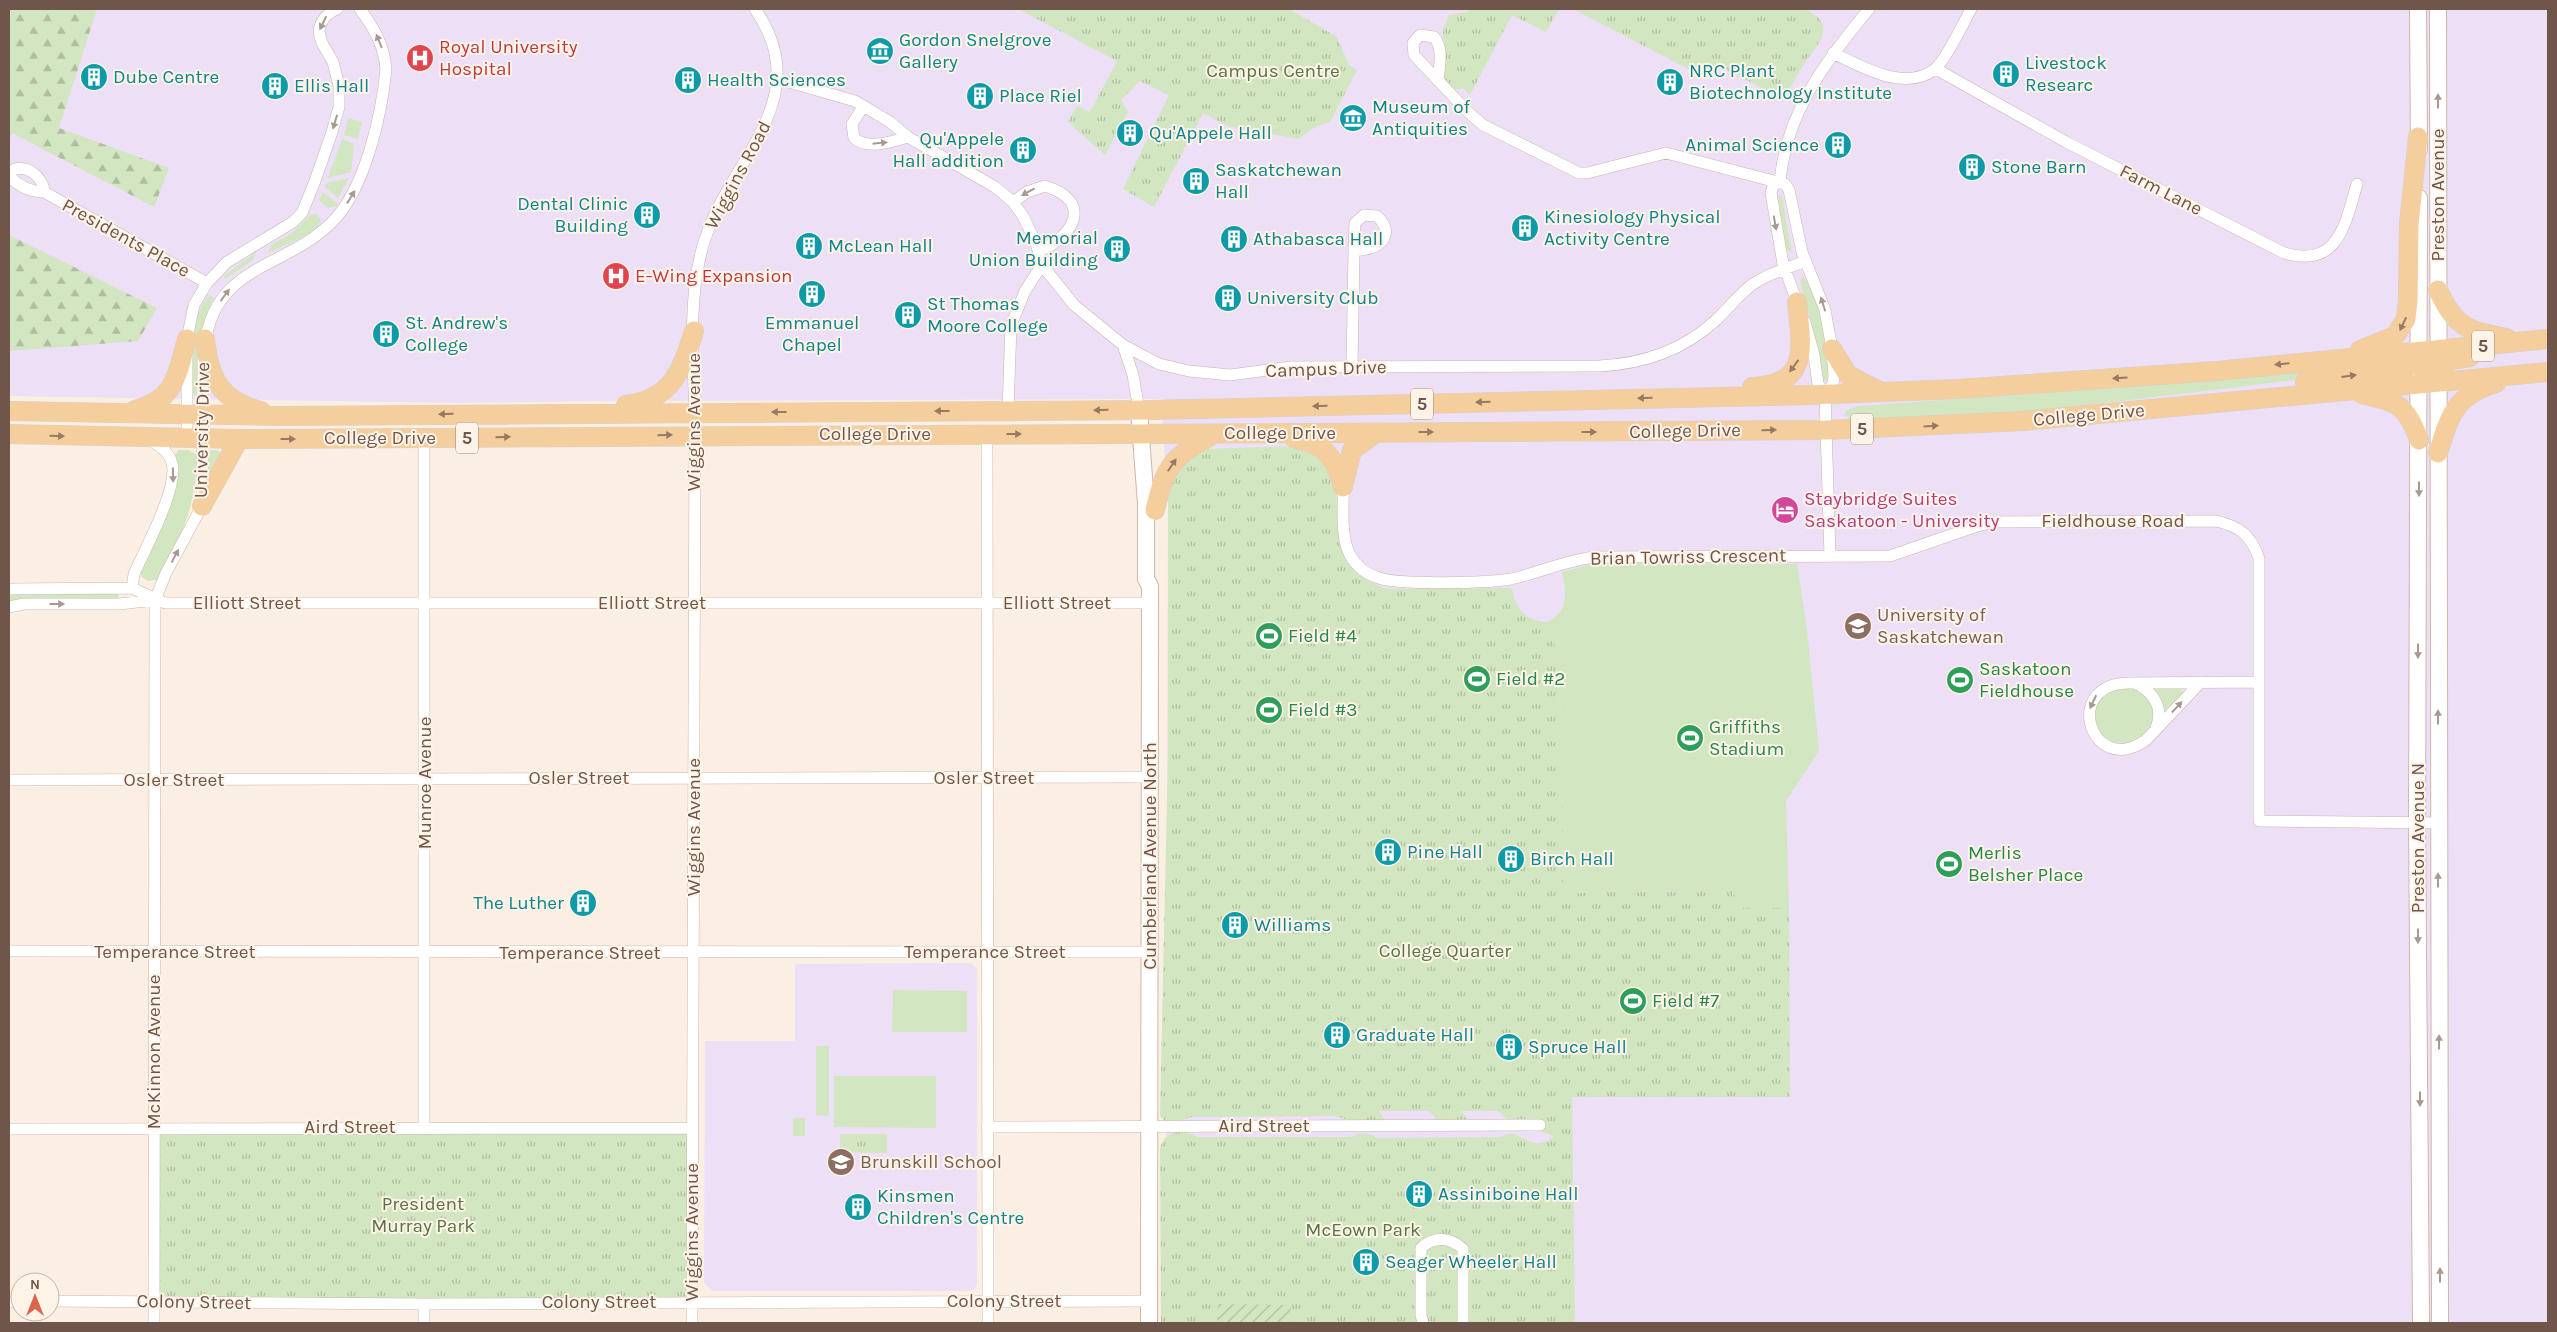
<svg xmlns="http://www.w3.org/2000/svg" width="2557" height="1332" font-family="Karla,sans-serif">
<defs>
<pattern id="forest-firs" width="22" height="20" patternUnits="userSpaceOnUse" patternTransform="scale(1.25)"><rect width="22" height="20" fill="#d3e6c2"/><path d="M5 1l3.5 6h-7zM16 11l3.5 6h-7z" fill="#b0bda0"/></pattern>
<pattern id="park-tufts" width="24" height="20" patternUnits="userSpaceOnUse" patternTransform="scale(1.25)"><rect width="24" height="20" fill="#d3e6c2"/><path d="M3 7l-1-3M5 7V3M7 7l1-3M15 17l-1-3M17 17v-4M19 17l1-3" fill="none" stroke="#b0bda0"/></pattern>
<pattern id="garden-furrows" width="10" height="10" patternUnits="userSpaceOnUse" patternTransform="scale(1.25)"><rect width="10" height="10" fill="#d3e6c2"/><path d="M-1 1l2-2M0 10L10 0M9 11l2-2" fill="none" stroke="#b0bda0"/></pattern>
</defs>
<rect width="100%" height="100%" fill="#faefe2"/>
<path fill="#ecdff6" d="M9,9H2548V1323H1166L1168,500L1161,399L597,401L453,403L9,396Z
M971,963L977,968V1285L972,1291H713L704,1283L705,1041H795V964Z"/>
<path fill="#d3e6c2" d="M348,118L362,122L358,139L344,135Z
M342,139L354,144L351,172L328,178Z
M349,178L338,198L325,187L327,183Z
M323,192L338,204L337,206L328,208L319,200Z
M1778,195L1782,197L1792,253L1786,248L1784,241Z
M316,214L321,220C317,234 281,246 268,253L271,245L292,233L310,215Z
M256,252L253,260L225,279L224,276Z
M1802,276C1817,287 1836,365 1826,381L1821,379L1815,338L1800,281Z
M210,294L213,298L200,335L196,395H192C193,364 188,318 210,294Z
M2369,362L2394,368L2039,411L1853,420L1844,415L1847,410L1859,406L1999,396Z
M178,450H189L197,455C196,506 183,532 160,577L156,580L148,581L142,577L140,571C153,541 188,486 175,455Z
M211,450H218L222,454L205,483L208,454Z
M1596,563L1797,564L1807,630L1819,751L1786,801L1789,908H1742L1732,891L1591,892L1563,895L1562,724L1553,631L1547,622C1570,612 1566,592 1562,572Z
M118,592L119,597L116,599L9,601V594Z
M2130,688L2142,692L2154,705L2153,722C2132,760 2080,740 2098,704C2101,698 2105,692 2111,690C2117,689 2124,689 2130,688Z
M2158,688H2180L2183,693L2165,710L2155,692Z
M893,990L967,991V1032H892Z
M816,1046H829V1116L816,1115Z
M834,1076H936V1128L834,1127Z
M805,1118V1136H793V1118Z"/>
<path fill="url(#forest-firs)" d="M9,9H97L59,128L169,168L154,207L12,133L9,139Z
M9,235L157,308L138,341L9,351Z"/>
<path fill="url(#park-tufts)" d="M1018,9H1289L1337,37L1349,65L1357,70L1330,122L1317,126L1298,139L1228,126L1203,113L1154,207L1123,189L1169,95L1140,81L1121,100L1128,112L1105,155L1068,122L1077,106L1090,112L1117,61Z
M1469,9H1559L1546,32L1512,15L1470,95L1463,88L1454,90L1444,80L1443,30L1449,15L1467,12Z
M1573,9H1804C1841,25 1816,45 1802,67C1796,77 1790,88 1784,99L1719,66L1696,73Z
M1300,446L1320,455L1336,487L1338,531L1340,544L1349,565L1367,580L1384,588L1395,589L1512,588C1515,609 1525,621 1547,622L1553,631L1562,724L1563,895L1591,892L1732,891L1742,908H1789L1790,1097H1572L1575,1323H1161L1160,1149C1163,1131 1184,1128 1197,1137H1351C1360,1132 1367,1132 1377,1138L1501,1137C1520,1124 1530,1157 1554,1136L1508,1120L1498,1111H1461L1469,1120L1438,1121L1429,1111H1379L1386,1121H1352L1335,1116L1191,1117C1181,1120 1167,1128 1160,1115L1168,752V491L1173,473L1203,449Z
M154,1128H692V1301H154Z
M840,1134H887V1153L840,1152Z"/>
<path fill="url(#garden-furrows)" d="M1218,1304L1291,1305L1290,1323H1218Z"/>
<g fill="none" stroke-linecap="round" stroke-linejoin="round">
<g stroke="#cab6a9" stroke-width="12">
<path id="street" d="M1833,53C1861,66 1905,93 1935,69C1946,60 1964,22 1971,9
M1936,69L2066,142L2284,253C2338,269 2345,225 2357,184
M778,79L855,101L890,122L908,137L995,187L1013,202L1023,216L1036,243L1042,265L1074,305L1123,345L1159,364L1189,371L1230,375L1291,367L1599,366C1643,364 1682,351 1715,321C1728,309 1739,294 1753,284C1769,273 1788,268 1806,261
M1438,81C1439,67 1444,48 1434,37L1420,35L1413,43L1414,55L1467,111L1483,125L1579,173H1587L1666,153L1785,184L1789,190L1802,252L1825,310L1832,349L1834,376L1833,384L1825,395
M863,107L852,124L854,138C868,150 891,142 908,137
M44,192C30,192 20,187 10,177V172C24,161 44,177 44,192L207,283
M1013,202L1027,192L1045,186C1093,201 1075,236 1039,251
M1799,307L1783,264L1771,193L1773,186L1780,181C1787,111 1825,62 1869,9
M1805,322L1814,355L1818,384L1825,395L1830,556
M205,345C214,264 288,268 333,221C365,189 382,113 386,69C384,45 374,28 360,9
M1123,345L1133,375L1139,410
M1352,367L1354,250C1376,252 1398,236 1377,216L1364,215L1355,223L1354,250
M1008,411L1011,325L1025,291L1042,265
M987,434L988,1323
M424,438V1127
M187,439V339L194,305L207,283L227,262L293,222L302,213L315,181L332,132L339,107V86L333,62L322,43L319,32C320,21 327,13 337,9
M1343,487C1344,508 1340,535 1350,555C1356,566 1366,574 1379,578C1399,585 1488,583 1511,579C1539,573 1566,560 1595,557L1890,556L1977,526L1995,522L2216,521C2239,526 2252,536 2259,559V821L2438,823
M132,588L134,574C145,549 179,487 172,463C169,451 158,445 148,439
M9,589L132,588L165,603H1150
M9,607L24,604H119L155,600
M2201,682L2146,740C2090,780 2059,679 2134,683L2258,682
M2135,683C2154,692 2164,708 2156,728
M9,780L1150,777
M9,951L1151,952
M987,1127L1540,1125
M9,1129L692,1128
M50,1301L424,1304L1149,1301
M9,1302H20
M154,1323L155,600L166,573L202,506L203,361
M424,1323V1304
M692,1323L695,412C693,358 688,301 702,249C724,163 820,102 755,9
M1423,1323L1421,1315V1248C1434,1236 1450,1237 1463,1249V1323"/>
</g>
<g stroke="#cfb7aa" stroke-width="18">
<path id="secondary" d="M2418,9L2419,149
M2438,9L2440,1323
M2419,198L2417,823L2421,1323
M1139,410L1146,504V579L1150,586L1149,1323"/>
</g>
<g stroke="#d7cfcc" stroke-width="20">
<path id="primary" d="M2438,290C2455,327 2467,331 2507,338
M205,339C209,379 221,401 261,411
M1832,349L1848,375L1879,391
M2360,350L2395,336L2406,319L2408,300L2409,224L2418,137
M2305,382L2405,368L2429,357
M2419,383L2451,360L2470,357
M1752,387C1812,385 1801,344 1797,302
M2362,394C2396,402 2407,404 2419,440
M626,405C673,399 681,371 694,331
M135,410C176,400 177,374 187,339
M9,411L280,416L1150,410L1808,395L1958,389L2217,371L2548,339
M9,434L239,439L1826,430L2023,421L2548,372
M1293,437C1300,441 1309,442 1316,445C1333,454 1338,470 1343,487
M2438,453C2450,415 2454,396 2496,383
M1343,486L1352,450L1376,433
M202,506L239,439
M1155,510C1166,463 1173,457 1214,434"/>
</g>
<use href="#street" stroke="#fff" stroke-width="11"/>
<use href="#secondary" stroke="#fff" stroke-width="16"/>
<use href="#primary" stroke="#f5ce9e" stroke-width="19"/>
</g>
<defs><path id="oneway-solid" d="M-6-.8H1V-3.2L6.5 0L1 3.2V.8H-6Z" transform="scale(1.25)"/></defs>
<g fill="#a99992">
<use href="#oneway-solid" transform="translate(323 23) rotate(116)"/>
<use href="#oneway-solid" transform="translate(379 41) rotate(-112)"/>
<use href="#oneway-solid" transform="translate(2438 101) rotate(-90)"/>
<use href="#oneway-solid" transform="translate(335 122) rotate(106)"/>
<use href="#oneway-solid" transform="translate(880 143) rotate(-6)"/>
<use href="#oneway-solid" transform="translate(1028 192) rotate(151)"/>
<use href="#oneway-solid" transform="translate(351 197) rotate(-58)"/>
<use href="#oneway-solid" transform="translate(1775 223) rotate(80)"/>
<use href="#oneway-solid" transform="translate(225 295) rotate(-54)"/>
<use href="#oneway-solid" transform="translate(1823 304) rotate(-107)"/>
<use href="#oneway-solid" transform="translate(173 475) rotate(89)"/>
<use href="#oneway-solid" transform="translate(2419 489) rotate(90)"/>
<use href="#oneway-solid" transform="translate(175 556) rotate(-62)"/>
<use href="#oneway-solid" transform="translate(57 604)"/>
<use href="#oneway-solid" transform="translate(2418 651) rotate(90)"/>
<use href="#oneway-solid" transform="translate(2093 702) rotate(115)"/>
<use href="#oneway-solid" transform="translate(2177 707) rotate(-47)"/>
<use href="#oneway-solid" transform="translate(2438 717) rotate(-90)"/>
<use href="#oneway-solid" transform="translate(2438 880) rotate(-90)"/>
<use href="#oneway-solid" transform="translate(2418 936) rotate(90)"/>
<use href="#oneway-solid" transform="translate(2439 1042) rotate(-90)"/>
<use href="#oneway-solid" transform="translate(2420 1099) rotate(90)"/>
<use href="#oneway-solid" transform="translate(2440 1275) rotate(-90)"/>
</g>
<g fill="#987963">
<use href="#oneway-solid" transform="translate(2403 324) rotate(115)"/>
<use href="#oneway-solid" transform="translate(2282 364) rotate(174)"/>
<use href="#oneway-solid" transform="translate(1794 366) rotate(126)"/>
<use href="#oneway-solid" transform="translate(2349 376) rotate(-8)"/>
<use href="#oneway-solid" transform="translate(2120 378) rotate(176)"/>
<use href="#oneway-solid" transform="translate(1645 398) rotate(179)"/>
<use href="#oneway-solid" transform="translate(1483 402) rotate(179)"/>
<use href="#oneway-solid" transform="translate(1320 406) rotate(179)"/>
<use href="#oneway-solid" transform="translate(1101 410) rotate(179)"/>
<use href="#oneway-solid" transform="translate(942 411) rotate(180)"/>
<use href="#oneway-solid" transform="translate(779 412) rotate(180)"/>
<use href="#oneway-solid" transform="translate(446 414) rotate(179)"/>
<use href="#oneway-solid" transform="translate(1931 426) rotate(-3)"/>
<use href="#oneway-solid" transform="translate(1769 430) rotate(-1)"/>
<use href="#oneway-solid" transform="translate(1426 432)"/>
<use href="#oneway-solid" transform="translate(1589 432)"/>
<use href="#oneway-solid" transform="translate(1014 434)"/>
<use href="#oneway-solid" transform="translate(665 435) rotate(-1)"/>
<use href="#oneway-solid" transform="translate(57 436) rotate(2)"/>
<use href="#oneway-solid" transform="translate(503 437) rotate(-1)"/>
<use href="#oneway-solid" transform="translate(288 439)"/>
<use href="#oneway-solid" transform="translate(1172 465) rotate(-56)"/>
</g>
<defs>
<g id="museum-disc" transform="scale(1.4375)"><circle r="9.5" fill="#0f9aa8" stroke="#fef3e7"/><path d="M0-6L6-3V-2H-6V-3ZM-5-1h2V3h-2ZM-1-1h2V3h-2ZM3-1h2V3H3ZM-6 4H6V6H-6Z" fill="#fff"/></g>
<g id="hospital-disc" transform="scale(1.4375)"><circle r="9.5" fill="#e0444e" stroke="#fef3e7"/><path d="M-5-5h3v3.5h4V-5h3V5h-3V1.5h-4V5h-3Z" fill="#fff"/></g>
<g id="building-disc" transform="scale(1.4375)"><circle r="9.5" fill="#0f9aa8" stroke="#fef3e7"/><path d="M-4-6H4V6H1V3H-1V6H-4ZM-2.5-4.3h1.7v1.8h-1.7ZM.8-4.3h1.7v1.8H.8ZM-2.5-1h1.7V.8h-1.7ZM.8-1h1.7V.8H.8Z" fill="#fff"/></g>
<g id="hotel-disc" transform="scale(1.4375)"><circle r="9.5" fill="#d1479c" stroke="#fef3e7"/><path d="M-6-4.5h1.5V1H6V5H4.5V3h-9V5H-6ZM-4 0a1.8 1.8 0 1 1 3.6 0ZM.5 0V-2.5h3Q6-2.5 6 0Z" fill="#fff"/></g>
<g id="university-disc" transform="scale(1.4375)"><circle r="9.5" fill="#8d6e63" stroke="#fef3e7"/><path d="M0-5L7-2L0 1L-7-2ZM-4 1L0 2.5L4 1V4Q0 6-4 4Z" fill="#fff"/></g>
<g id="stadium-disc" transform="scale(1.4375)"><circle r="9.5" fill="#2e9e5b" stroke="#fef3e7"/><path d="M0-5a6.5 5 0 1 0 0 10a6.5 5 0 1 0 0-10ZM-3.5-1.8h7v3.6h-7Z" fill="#fff"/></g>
<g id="school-disc" transform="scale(1.4375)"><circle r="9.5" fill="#8d6e63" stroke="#fef3e7"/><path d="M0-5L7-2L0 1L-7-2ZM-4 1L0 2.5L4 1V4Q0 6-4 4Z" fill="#fff"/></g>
</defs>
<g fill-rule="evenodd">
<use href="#museum-disc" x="880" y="51"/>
<use href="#hospital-disc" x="420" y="58"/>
<use href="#building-disc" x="2006" y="74"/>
<use href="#building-disc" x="94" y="77"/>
<use href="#building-disc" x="688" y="80"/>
<use href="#building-disc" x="1670" y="82"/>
<use href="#building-disc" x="275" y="86"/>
<use href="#building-disc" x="980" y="96"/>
<use href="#museum-disc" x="1353" y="118"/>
<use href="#building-disc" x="1130" y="133"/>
<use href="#building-disc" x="1838" y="145"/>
<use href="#building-disc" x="1023" y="150"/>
<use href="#building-disc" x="1972" y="167"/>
<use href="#building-disc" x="1196" y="181"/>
<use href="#building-disc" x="647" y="215"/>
<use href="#building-disc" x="1525" y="228"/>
<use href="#building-disc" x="1234" y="239"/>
<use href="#building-disc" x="809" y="246"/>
<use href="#building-disc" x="1117" y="249"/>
<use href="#hospital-disc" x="616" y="276"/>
<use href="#building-disc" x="812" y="294"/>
<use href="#building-disc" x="1228" y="298"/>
<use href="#building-disc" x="908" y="315"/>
<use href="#building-disc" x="386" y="334"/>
<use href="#hotel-disc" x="1785" y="510"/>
<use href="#university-disc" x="1858" y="626"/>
<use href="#stadium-disc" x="1269" y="636"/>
<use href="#stadium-disc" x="1477" y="679"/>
<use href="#stadium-disc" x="1960" y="680"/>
<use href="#stadium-disc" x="1269" y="710"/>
<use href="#stadium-disc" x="1690" y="738"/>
<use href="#building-disc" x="1388" y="852"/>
<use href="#building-disc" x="1511" y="859"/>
<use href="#stadium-disc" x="1949" y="864"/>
<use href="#building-disc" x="583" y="903"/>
<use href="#building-disc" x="1235" y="925"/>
<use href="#stadium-disc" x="1633" y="1001"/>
<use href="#building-disc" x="1337" y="1035"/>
<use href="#building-disc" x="1509" y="1047"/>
<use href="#school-disc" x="841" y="1162"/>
<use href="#building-disc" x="1419" y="1194"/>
<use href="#building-disc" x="858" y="1207"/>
<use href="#building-disc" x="1366" y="1262"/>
</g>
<g text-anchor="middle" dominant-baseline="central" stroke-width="4" stroke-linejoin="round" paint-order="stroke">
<g fill="#fef3e7" stroke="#9b8479" stroke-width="1">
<rect x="2472" y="330.5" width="22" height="31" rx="4"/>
<rect x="1411" y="388.5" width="22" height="31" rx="4"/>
<rect x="1851" y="413.5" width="22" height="31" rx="4"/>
<rect x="456" y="422.5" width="22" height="31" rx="4"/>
</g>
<g font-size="18" font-weight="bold" fill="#70554a">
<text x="2483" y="346">5</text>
<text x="1422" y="404">5</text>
<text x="1862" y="429">5</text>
<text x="467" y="438">5</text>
</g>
<g font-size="19" fill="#0d838f" stroke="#fef3e7" text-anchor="start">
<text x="899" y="40">Gordon Snelgrove<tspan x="899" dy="22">Gallery</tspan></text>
<text x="2025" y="63">Livestock<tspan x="2025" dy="22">Researc</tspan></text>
<text x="1689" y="71">NRC Plant<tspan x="1689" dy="22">Biotechnology Institute</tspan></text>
<text x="113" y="77">Dube Centre</text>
<text x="707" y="80">Health Sciences</text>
<text x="294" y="86">Ellis Hall</text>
<text x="999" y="96">Place Riel</text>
<text x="1372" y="107">Museum of<tspan x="1372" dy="22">Antiquities</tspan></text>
<text x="1149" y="133">Qu'Appele Hall</text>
<text x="1004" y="139" text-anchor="end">Qu'Appele<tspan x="1004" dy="22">Hall addition</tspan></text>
<text x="1819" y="145" text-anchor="end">Animal Science</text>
<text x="1991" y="167">Stone Barn</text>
<text x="1215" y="170">Saskatchewan<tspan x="1215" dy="22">Hall</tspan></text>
<text x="628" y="204" text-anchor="end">Dental Clinic<tspan x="628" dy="22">Building</tspan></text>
<text x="1544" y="217">Kinesiology Physical<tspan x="1544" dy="22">Activity Centre</tspan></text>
<text x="1098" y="238" text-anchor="end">Memorial<tspan x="1098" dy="22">Union Building</tspan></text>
<text x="1253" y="239">Athabasca Hall</text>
<text x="828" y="246">McLean Hall</text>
<text x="1247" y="298">University Club</text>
<text x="927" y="304">St Thomas<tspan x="927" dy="22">Moore College</tspan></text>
<text x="405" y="323">St. Andrew's<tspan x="405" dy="22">College</tspan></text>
<text x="812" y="323" text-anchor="middle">Emmanuel<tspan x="812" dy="22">Chapel</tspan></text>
<text x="1407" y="852">Pine Hall</text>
<text x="1530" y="859">Birch Hall</text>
<text x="564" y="903" text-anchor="end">The Luther</text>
<text x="1254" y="925">Williams</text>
<text x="1356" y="1035">Graduate Hall</text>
<text x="1528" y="1047">Spruce Hall</text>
<text x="1438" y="1194">Assiniboine Hall</text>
<text x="877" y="1196">Kinsmen<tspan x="877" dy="22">Children's Centre</tspan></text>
<text x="1385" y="1262">Seager Wheeler Hall</text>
</g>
<g font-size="19" fill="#be3a42" stroke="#fef3e7" text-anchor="start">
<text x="439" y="47">Royal University<tspan x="439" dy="22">Hospital</tspan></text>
<text x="635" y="276">E-Wing Expansion</text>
</g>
<g font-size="19" fill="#567543" stroke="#fef3e7">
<text x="1273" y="71">Campus Centre</text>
<text x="1445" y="951">College Quarter</text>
<text x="423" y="1204">President<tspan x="423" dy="22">Murray Park</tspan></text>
<text x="1363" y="1230">McEown Park</text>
</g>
<g font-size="19" fill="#70554a" stroke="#fef3e7">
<text transform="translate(738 175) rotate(-62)">Wiggins Road</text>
<text transform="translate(2161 190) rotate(27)">Farm Lane</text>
<text transform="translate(2438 195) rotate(-90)">Preston Avenue</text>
<text transform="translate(126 238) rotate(29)">Presidents Place</text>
<text transform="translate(1326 369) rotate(-2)">Campus Drive</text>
<text transform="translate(2089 415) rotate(-5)">College Drive</text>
<text transform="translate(694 422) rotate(-90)">Wiggins Avenue</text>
<text transform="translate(202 430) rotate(-89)">University Drive</text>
<text transform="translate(1685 431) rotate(-1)">College Drive</text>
<text x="1280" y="433">College Drive</text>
<text x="875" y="434">College Drive</text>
<text x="380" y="438">College Drive</text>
<text x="2113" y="521">Fieldhouse Road</text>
<text transform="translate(1688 557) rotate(-1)">Brian Towriss Crescent</text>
<text x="247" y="603">Elliott Street</text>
<text x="652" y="603">Elliott Street</text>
<text x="1057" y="603">Elliott Street</text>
<text x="579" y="778">Osler Street</text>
<text x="984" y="778">Osler Street</text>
<text x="174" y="780">Osler Street</text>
<text transform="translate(425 783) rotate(-90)">Munroe Avenue</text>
<text transform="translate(694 827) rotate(-90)">Wiggins Avenue</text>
<text transform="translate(2418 838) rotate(-90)">Preston Avenue N</text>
<text transform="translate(1150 856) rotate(-90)">Cumberland Avenue North</text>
<text x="175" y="952">Temperance Street</text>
<text x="985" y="952">Temperance Street</text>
<text x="580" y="953">Temperance Street</text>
<text transform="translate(154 1052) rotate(-90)">McKinnon Avenue</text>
<text x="1264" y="1126">Aird Street</text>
<text x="350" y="1127">Aird Street</text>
<text transform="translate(692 1232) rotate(-90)">Wiggins Avenue</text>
<text x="1004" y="1301">Colony Street</text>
<text transform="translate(194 1302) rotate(1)">Colony Street</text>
<text x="599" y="1302">Colony Street</text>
</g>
<g font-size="19" fill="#b23c85" stroke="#fef3e7" text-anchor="start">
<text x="1804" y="499">Staybridge Suites<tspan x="1804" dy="22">Saskatoon - University</tspan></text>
</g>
<g font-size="19" fill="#785e54" stroke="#fef3e7" text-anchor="start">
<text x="1877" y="615">University of<tspan x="1877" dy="22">Saskatchewan</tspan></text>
<text x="860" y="1162">Brunskill School</text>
</g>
<g font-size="19" fill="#27864d" stroke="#fef3e7" text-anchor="start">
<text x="1288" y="636">Field #4</text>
<text x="1979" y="669">Saskatoon<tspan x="1979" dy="22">Fieldhouse</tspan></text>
<text x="1496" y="679">Field #2</text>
<text x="1288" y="710">Field #3</text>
<text x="1709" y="727">Griffiths<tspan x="1709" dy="22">Stadium</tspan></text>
<text x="1968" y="853">Merlis<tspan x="1968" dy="22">Belsher Place</tspan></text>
<text x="1652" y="1001">Field #7</text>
</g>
</g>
<rect width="2557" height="1332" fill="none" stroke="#70554a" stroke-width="20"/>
<g transform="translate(35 1297)"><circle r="24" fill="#fef3e7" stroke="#c5b4a8"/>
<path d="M0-4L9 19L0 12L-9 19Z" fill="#dd634e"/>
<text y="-8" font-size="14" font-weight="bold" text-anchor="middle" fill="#70554a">N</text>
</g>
</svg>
